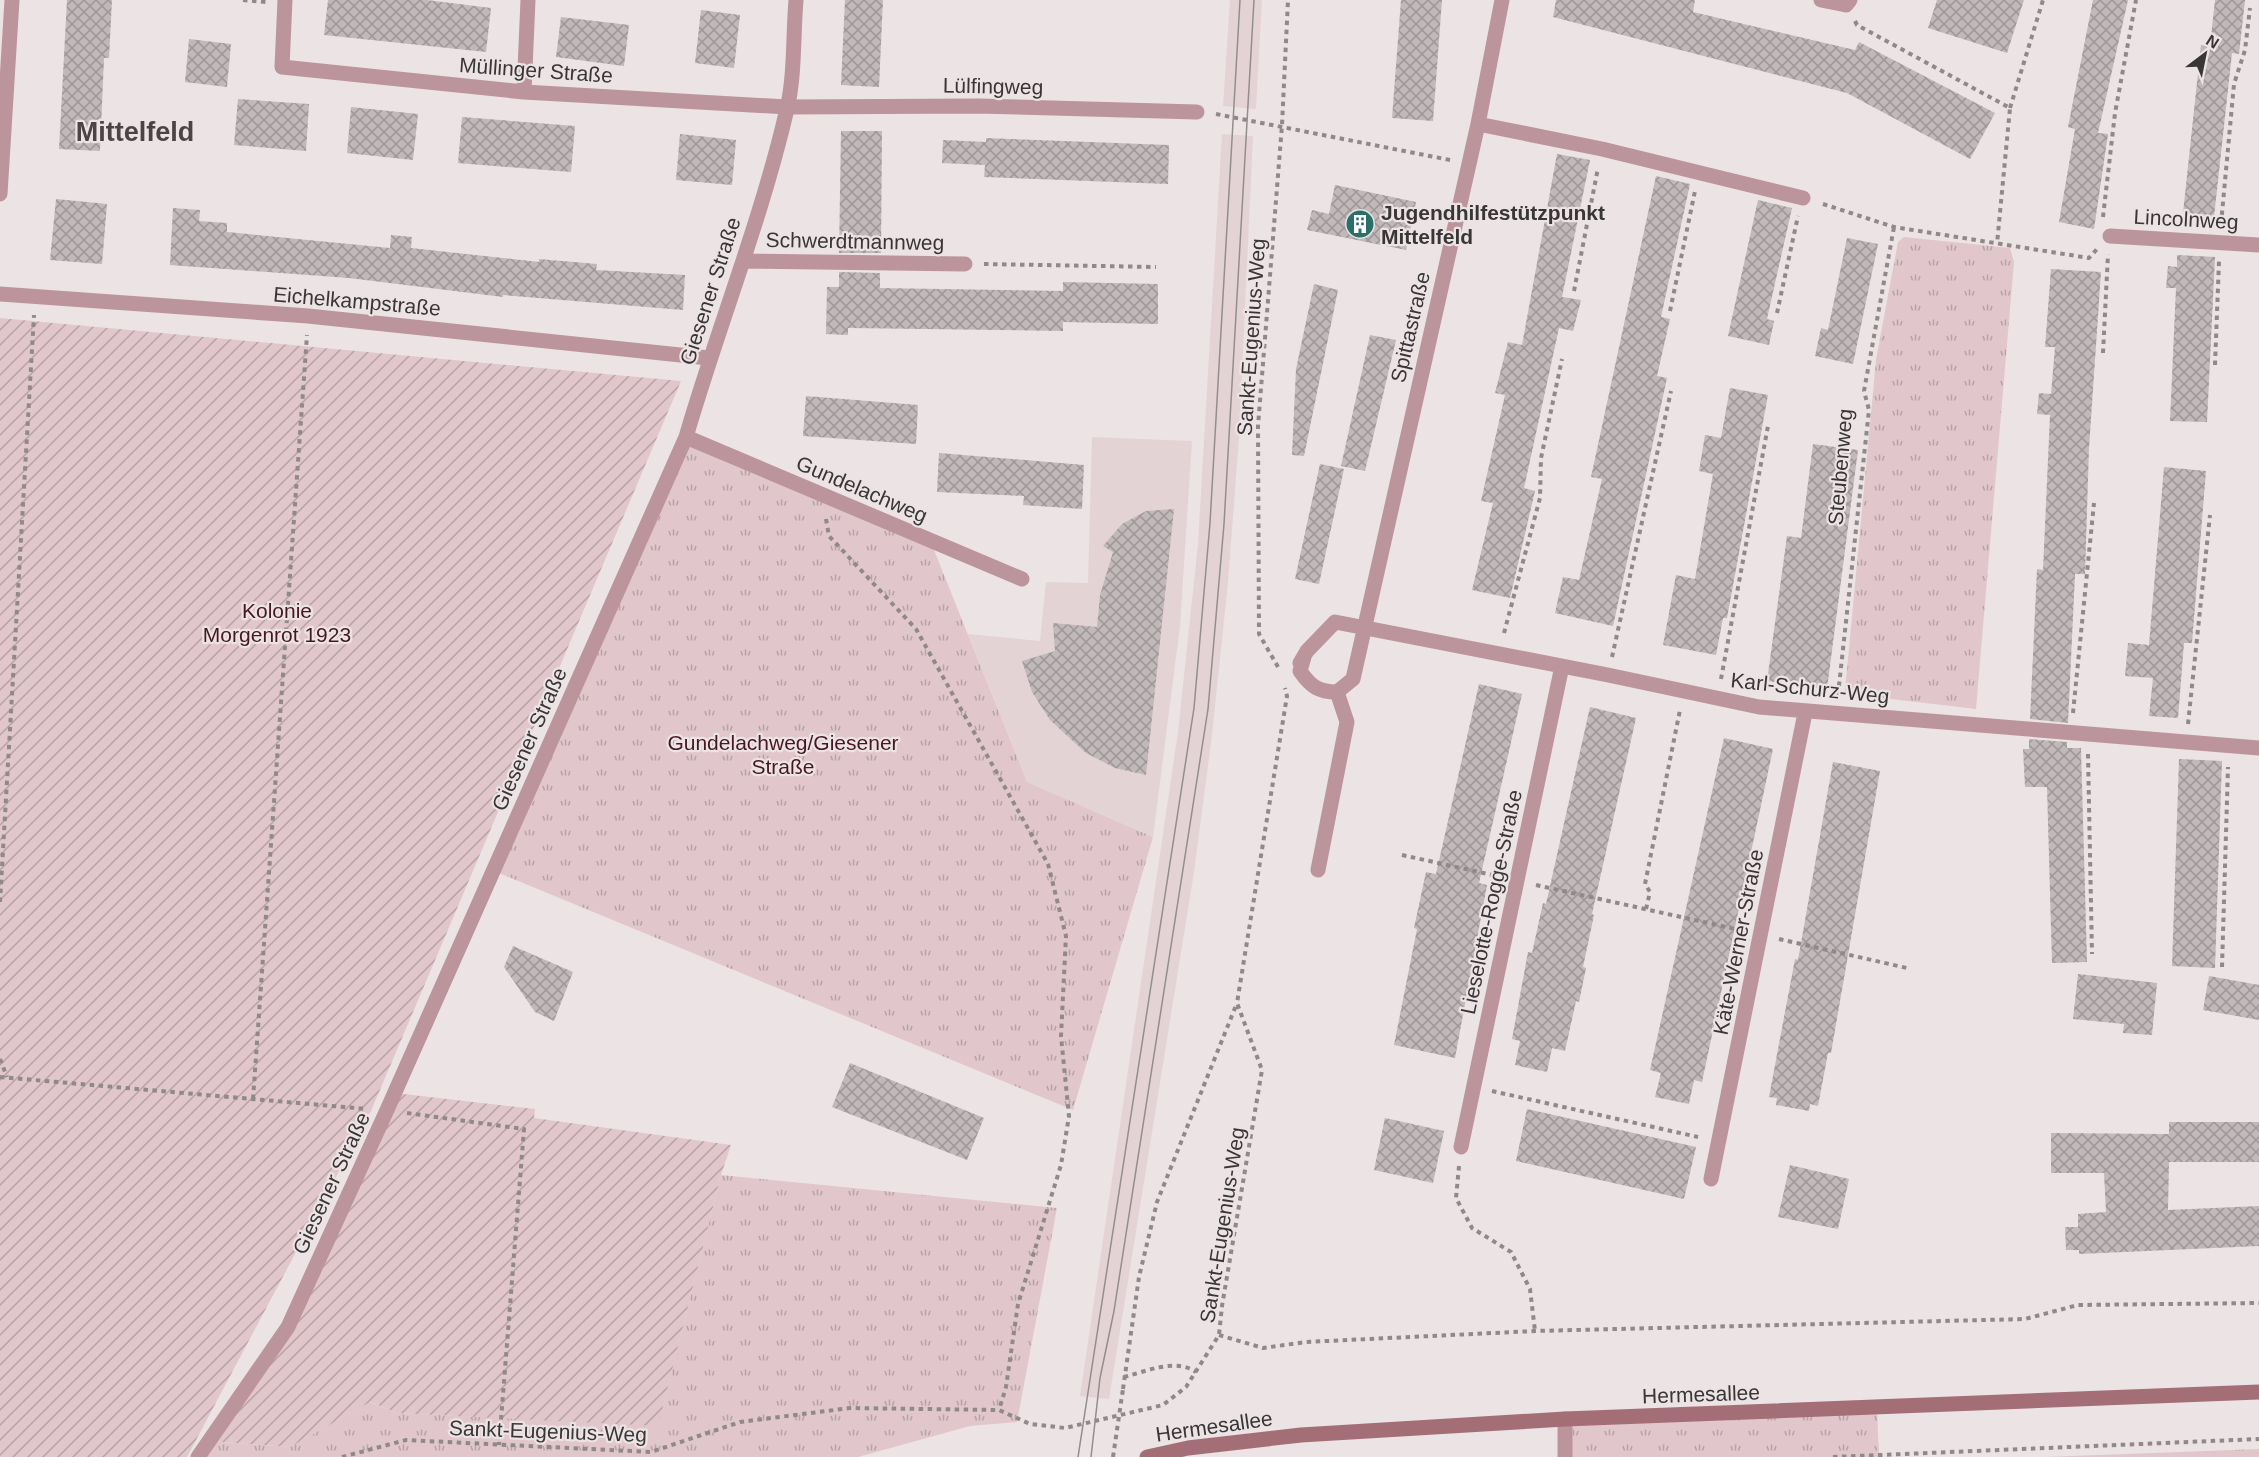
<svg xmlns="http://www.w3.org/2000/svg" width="2259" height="1457" font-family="Helvetica,sans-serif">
<defs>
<pattern id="grass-tufts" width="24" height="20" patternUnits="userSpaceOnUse" patternTransform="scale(1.5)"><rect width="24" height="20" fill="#e1c7cb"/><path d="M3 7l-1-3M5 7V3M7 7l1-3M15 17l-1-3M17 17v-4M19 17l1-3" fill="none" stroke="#b7a2a6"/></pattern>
<pattern id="garden-furrows" width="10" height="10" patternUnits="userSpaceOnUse" patternTransform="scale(1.5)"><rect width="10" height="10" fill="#e1c7cb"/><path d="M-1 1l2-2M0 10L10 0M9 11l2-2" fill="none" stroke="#b7a2a6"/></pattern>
<pattern id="building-cross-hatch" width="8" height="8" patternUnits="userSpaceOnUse" patternTransform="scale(1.5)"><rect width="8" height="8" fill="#c0b8b9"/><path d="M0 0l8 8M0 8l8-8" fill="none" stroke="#9d9697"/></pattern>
</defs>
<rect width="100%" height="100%" fill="#ece3e5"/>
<path fill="#e4d3d5" d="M1230,0H1262L1256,109L1223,106Z
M1222,134L1253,136L1239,438L1228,582L1212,735L1194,872L1109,1399L1080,1396L1178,732L1198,544Z
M1092,437L1192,441L1180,626L1153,837L1027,782L968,634L1040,641L1046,582L1088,583Z"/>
<path fill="url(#grass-tufts)" d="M1904,237L2010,248L2014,262L1976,709L1848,694L1845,691L1876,360L1898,242Z
M686,437L930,540L1027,782L1153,837L1073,1110L494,871Z
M721,1175L1057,1208L1017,1422L970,1426L858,1457H198L209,1441L290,1447L369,1402L397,1413L658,1425Z
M1877,1408L1879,1457H1565V1419Z
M2259,1449V1457H2045Z"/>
<path fill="url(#garden-furrows)" d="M0,318L681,381L371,1111L187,1457H0Z
M395,1093L535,1109L534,1118L731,1145L721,1175L658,1426L397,1413L370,1402L290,1447L209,1441L288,1327Z"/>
<path fill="url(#building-cross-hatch)" d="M67,0H112L109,58H104L100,151L59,149Z
M328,0H427L491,8L486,52L324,35Z
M845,0H883L879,87L841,85Z
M1401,0H1442L1433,121L1392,118Z
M1556,0H1695L1693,12L1855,50L1859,42L1995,113L1970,159L1847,93L1553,17Z
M1937,0H2024L2007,53L1928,28Z
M2093,0H2128L2098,133L2108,134L2094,229L2059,222L2075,129L2068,127Z
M2215,0H2245L2239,54L2232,53L2214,217L2183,213L2201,45L2210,46Z
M701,10L740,15L734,68L695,63Z
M561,17L629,25L624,66L556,57Z
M189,39L231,44L227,87L185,82Z
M238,99L309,104L306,151L234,145Z
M351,107L418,114L413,160L347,153Z
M462,117L575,126L571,172L458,163Z
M841,131H882L881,253H839Z
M680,134L736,140L732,185L676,180Z
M986,138L1169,145L1168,184L984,177L985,165L942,163L943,140L986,142Z
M1557,154L1590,160L1562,297L1581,300L1573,331L1559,328L1524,488L1535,491L1510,598L1472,590L1493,503L1481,501L1505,395L1495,393L1508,342L1522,345Z
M1656,176L1690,184L1661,317L1670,319L1657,376L1667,378L1613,626L1555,613L1563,577L1579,580L1602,479L1591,477Z
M1335,185L1416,202L1406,250L1307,230L1312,210L1329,214Z
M56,199L107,204L102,264L50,260Z
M1758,200L1792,208L1767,319L1774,321L1769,345L1728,336Z
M173,208L200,210L199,221L227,223V232L390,248L391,235L412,237L411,248L539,262V259L597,264L596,270L685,275L683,310L503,295V297L349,278L170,265Z
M1847,238L1878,244L1853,364L1815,356L1821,328L1828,330Z
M2177,255L2215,257L2207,422L2170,421L2176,288H2166L2168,266L2177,267Z
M2051,269L2101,272L2089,448L2085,574H2075L2068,723L2030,719L2037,569L2043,570L2050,415L2037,414L2039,393L2051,394L2055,347H2045Z
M839,272L880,273V288L1063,291V282L1158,284V324L1063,322V331L848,328V335L826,334L827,287H839Z
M1314,284L1338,290L1304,456L1292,455L1296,369Z
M1370,335L1396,340L1365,471L1341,466Z
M1730,388L1768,395L1727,618H1723L1716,655L1663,645L1676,575L1695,579L1713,474L1699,471L1705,435L1721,438Z
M806,396L918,405L916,444L803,436Z
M1813,444L1858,450L1827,689L1767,681L1787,536L1801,538Z
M939,453L1084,465L1082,509L1023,505L1024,496L937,492Z
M1320,464L1344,469L1319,584L1295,579Z
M2164,467L2206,471L2192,643H2184L2178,718L2149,716L2153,678L2125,676L2128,643L2149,645Z
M1174,509L1146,775L1115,768L1086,753L1050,720L1032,692L1022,661L1055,651L1053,623L1097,627L1100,595L1113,552L1103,546L1122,524L1146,511Z
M1479,684L1522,694L1479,883L1487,885L1455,1058L1394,1045L1417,929L1414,928L1426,872L1436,874Z
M1590,707L1636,718L1592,914L1594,915L1583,967L1586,968L1579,1002L1576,1001L1565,1051L1552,1048L1547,1072L1515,1065L1520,1041L1512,1039L1528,952L1532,953L1543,903L1546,904Z
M1724,738L1773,749L1702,1082L1694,1080L1689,1104L1655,1097L1661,1073L1650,1070Z
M2029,739L2067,742V748H2081L2087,962L2052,963L2047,787H2025L2023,749H2029Z
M2179,759L2222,761L2215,968L2172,966Z
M1833,762L1880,771L1831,1053H1828L1818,1106L1810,1104L1809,1111L1776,1105L1777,1098L1769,1097L1795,959L1798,960Z
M513,946L573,972L554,1021L535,1012L504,967Z
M2078,974L2157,983L2152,1035L2123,1033L2124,1024L2073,1019Z
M2209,976L2259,985V1020L2203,1010Z
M850,1063L984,1118L967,1160L832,1107Z
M1527,1109L1696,1147L1684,1199L1516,1161Z
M1385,1118L1444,1131L1433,1183L1374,1170Z
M2169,1122H2259V1162H2169L2168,1210L2259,1206V1246L2079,1254V1250H2066L2065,1227H2078V1214L2106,1212L2104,1173H2051V1133L2169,1134Z
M1790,1165L1849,1179L1838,1229L1778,1217Z"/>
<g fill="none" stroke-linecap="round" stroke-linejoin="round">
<path stroke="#8f898a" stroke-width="4" stroke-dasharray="4.5 4.5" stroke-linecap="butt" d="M243,0L266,2
M1855,21L1857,25L2010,108L1997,244
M2010,108L2043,0
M1216,114L1450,160
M1823,204L1894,227L2089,258L2097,249
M2103,217L2115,113L2136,0
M2221,224L2234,84L2245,50L2250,8
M984,264L1156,267
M1574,291L1598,168
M1670,311L1695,191
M1777,313L1798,216
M2103,353L2108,254
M2215,365L2219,261
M826,519L829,536L916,629L1048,864L1066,936L1061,1036L1069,1116L1061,1165L1018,1304L1006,1387L999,1410
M1504,633L1540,498L1541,458L1562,359
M1612,657L1671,391
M1278,667L1259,634L1258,426L1282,125L1288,0
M1721,679L1768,426
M1838,695L1869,410L1864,391L1894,227
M2073,713L2094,503
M2188,724L2210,515
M2088,754L2092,954
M1402,855L1497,876
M1536,885L1740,930
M0,902L34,315
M1646,909L1650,892L1645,884L1680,710
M1779,939L1907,968
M2222,967L2228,767
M0,1059L7,1077
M0,1077L367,1109
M1492,1091L1698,1137
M253,1099L307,335
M407,1113L524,1129L499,1445
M1459,1166L1456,1198L1472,1228L1511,1252L1530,1289L1535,1331
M1219,1335L1263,1348L1306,1342L1535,1331L2025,1319L2078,1305L2259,1303
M1124,1377C1147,1371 1176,1358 1196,1372
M1123,1389L1139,1277L1157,1202L1237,1003
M342,1457L406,1440L651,1452L740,1422L850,1408L999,1410L1030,1424L1065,1428L1163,1405L1186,1387L1219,1335L1222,1306L1262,1070L1237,1003L1287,696L1285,688
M1833,1457L2259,1439"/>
<path stroke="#bb959b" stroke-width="15" d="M1318,870L1347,722L1337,692"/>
<path stroke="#bb959b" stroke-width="15" d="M285,0L282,67L524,92L787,107L978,106L1197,112
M1821,0L1846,5L1850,0
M524,92L528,0
M1478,124L1602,149L1803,198
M0,194L12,0
M2110,236L2259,245
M744,261L965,264
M0,294L308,316L709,358
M686,437L1022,579
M1304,657L1300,671C1311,687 1319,692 1337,692L1353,679L1478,124L1502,0
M1300,663L1307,651L1335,622L1608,675L1759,707L2259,748
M1461,1147L1562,666
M1711,1179L1805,713
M198,1457L288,1327L387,1110L686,437C718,327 761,221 787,109C795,75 793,35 796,0
M1565,1457V1419"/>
<path stroke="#a46e77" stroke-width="15" d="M1147,1457L1188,1448L1301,1435L1565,1419L2259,1392"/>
<path stroke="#938d8e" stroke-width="1.5" d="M1078,1457L1194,708L1210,523L1240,0
M1091,1457L1100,1378L1114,1311L1208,709L1224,524L1254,0"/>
<path stroke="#8f898a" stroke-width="4" stroke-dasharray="4.5 4.5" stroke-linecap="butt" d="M1113,1457L1123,1389"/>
</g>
<defs>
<g id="building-disc" transform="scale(1.5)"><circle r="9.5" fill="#297168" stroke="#ece3e5"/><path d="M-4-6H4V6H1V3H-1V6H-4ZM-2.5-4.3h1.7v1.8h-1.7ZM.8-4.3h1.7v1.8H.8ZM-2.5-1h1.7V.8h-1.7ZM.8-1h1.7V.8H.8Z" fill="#fff"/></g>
</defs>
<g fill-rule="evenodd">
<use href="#building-disc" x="1360" y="224"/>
</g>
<g text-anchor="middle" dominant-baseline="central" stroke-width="4.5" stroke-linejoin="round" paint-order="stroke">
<g font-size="21" fill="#393636" stroke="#ece3e5">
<text transform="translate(536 70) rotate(4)">Müllinger Straße</text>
<text transform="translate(993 86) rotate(1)">Lülfingweg</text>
<text transform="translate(2186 219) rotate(3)">Lincolnweg</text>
<text transform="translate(855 241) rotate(1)">Schwerdtmannweg</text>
<text transform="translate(710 291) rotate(-72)">Giesener Straße</text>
<text transform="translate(357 301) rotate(5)">Eichelkampstraße</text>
<text transform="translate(1410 327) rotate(-77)">Spittastraße</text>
<text transform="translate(1251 337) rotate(-86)">Sankt-Eugenius-Weg</text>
<text transform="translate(1840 467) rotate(-85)">Steubenweg</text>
<text transform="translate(862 489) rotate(23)">Gundelachweg</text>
<text transform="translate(1810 688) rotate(6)">Karl-Schurz-Weg</text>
<text transform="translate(529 739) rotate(-66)">Giesener Straße</text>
<text transform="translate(1491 902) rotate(-78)">Lieselotte-Rogge-Straße</text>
<text transform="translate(1738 942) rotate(-79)">Käte-Werner-Straße</text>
<text transform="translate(331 1183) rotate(-65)">Giesener Straße</text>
<text transform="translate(1222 1225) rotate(-81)">Sankt-Eugenius-Weg</text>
<text transform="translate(1701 1394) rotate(-2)">Hermesallee</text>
<text transform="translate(1214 1426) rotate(-8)">Hermesallee</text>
<text transform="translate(548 1431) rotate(2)">Sankt-Eugenius-Weg</text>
</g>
<g font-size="21" font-weight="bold" fill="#393636" stroke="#ece3e5" text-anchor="start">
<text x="1381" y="212">Jugendhilfestützpunkt<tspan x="1381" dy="24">Mittelfeld</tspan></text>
</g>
<g font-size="21" fill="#471824" stroke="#ece3e5">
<text x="277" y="610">Kolonie<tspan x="277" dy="24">Morgenrot 1923</tspan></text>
<text x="783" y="742">Gundelachweg/Giesener<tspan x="783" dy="24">Straße</tspan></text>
</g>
<g font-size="27" font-weight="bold" fill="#4b4445" stroke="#ece3e5">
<text x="135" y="132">Mittelfeld</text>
</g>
</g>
<g transform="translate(2205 54) rotate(32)" stroke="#ece3e5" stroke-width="4.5" paint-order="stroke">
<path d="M0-4.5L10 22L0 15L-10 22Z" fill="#393636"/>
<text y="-9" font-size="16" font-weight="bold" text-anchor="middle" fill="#393636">N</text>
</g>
</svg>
